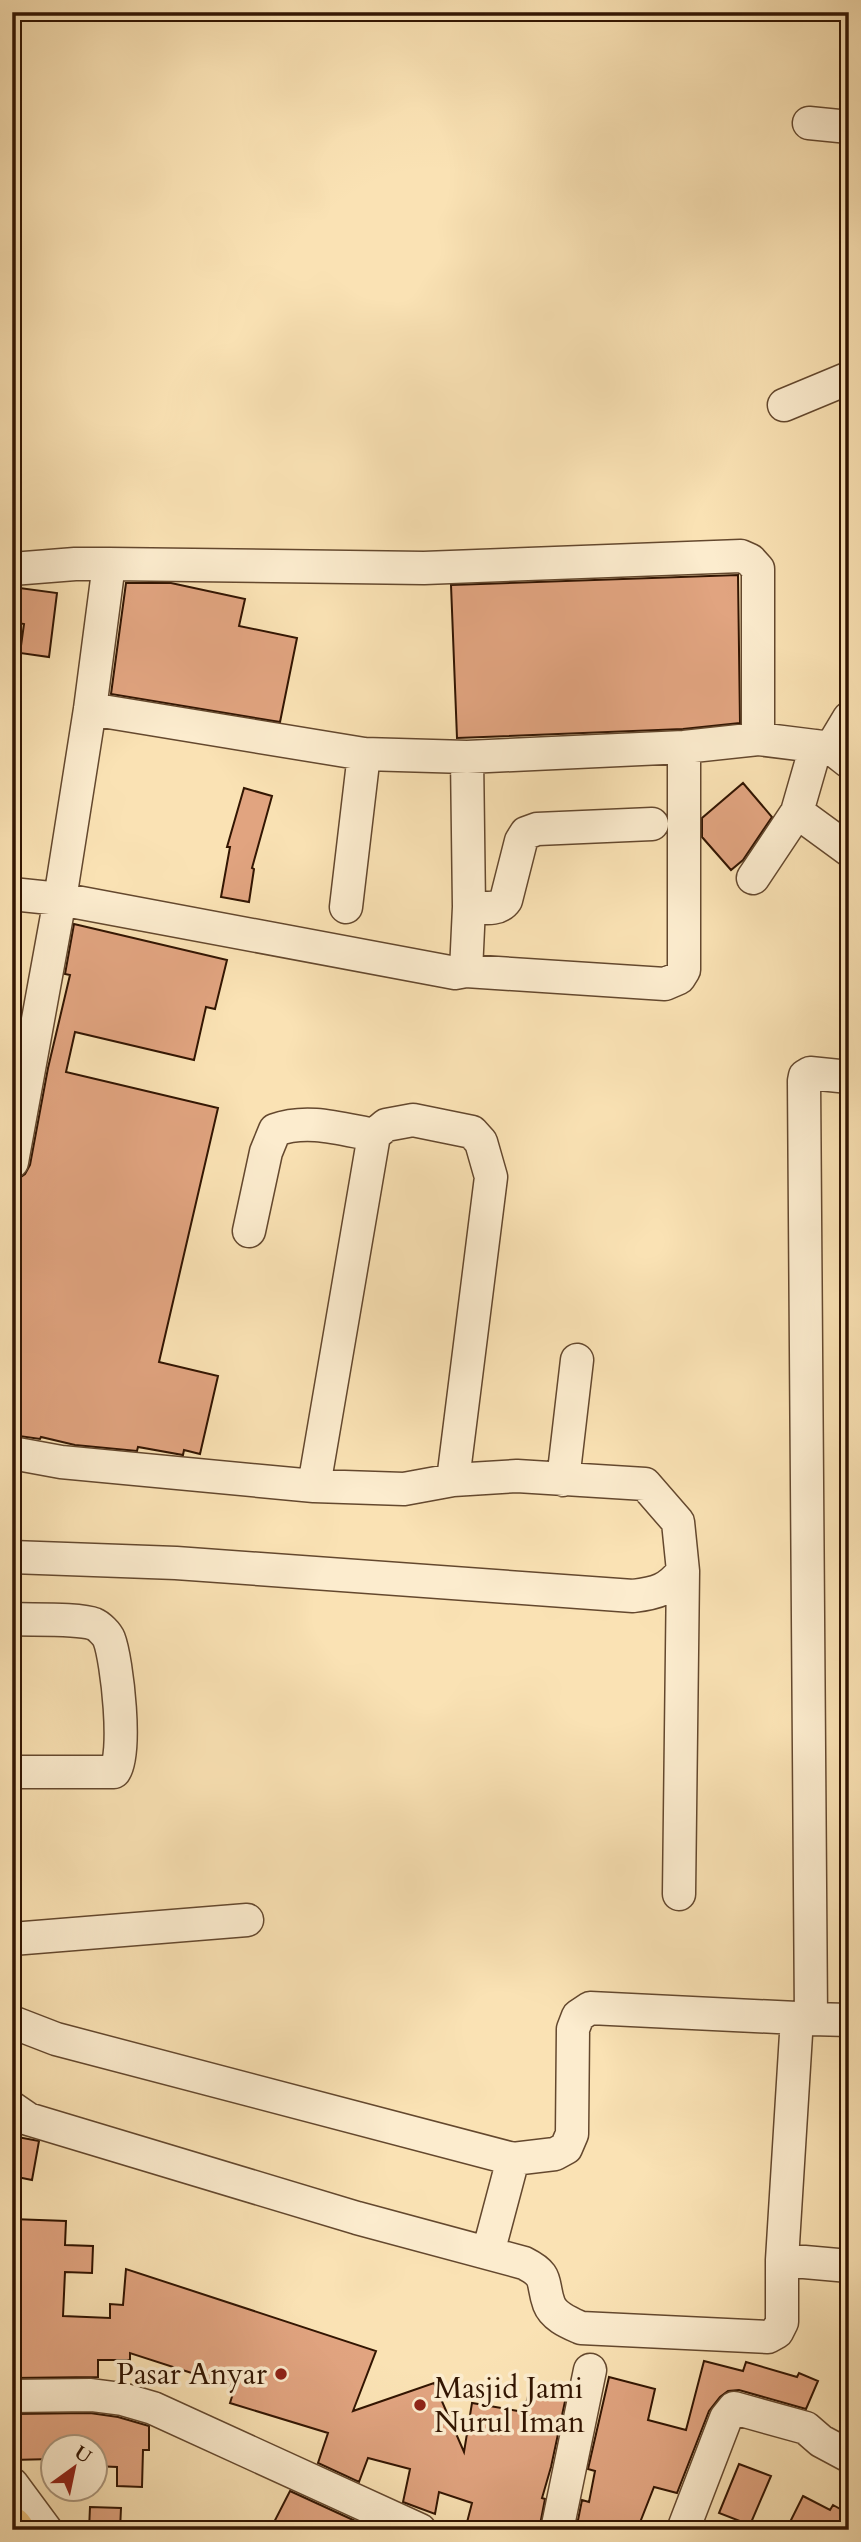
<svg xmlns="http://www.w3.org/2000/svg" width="861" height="2542" font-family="Cardo,serif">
<rect width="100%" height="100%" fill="#fae2b4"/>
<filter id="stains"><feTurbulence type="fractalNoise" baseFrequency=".00286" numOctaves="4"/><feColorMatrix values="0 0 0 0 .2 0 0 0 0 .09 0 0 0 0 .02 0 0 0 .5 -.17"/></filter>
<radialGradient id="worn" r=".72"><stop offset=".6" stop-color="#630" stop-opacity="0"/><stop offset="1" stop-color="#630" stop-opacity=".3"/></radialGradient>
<path fill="#e1a480" stroke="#321502" stroke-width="2" d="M738,575L740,723L683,729L457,738L451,585Z
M126,583H171L245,599L239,626L297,638L280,722L111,694Z
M12,587L57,593L49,657L20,653L24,624L12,622Z
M743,783L772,817L743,860L731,870L702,837V818Z
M244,788L272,796L252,868L254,869L249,902L221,897L230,847H227Z
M74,924L227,960L215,1009L206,1007L194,1060L75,1032L66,1072L218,1108L159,1362L218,1376L200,1454L184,1450L183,1455L138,1447L137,1451L75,1445L41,1437L40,1439L12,1435V1348L19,1321L12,1320V1202L18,1179L25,1174L30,1165L48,1068L70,975L65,974Z
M12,2136L39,2141L32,2180L12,2176Z
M12,2219L66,2221L65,2245L93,2246L92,2273L65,2272L63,2316L110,2318V2304L123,2305L126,2269L376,2351L353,2411L434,2383L464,2452L472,2403L524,2412L531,2384L567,2392L551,2467L542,2498L545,2499L539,2530H465L472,2503L439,2492L435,2514L403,2502L410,2469L368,2458L359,2482L318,2463L328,2433L230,2403L235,2387L130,2353V2360H98V2377L12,2378Z
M704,2361L743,2371L746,2362L797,2377L799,2373L818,2381L806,2409L739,2390L728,2391L720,2397L709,2411L677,2493L654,2487L637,2530H576L582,2500L589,2502L595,2471L588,2469L609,2377L655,2389L648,2420L686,2430Z
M90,2413L118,2417L149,2426V2450H143L142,2487L117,2486V2467L94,2466V2447H52V2459L12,2460V2414Z
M739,2464L771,2476L750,2525L719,2513Z
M290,2491L375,2530H270Z
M803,2496L830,2510L833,2505L849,2514L841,2530H786Z
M90,2507L121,2508L120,2530H89Z"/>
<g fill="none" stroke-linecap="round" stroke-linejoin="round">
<g stroke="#64482e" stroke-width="35">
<path id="minor" d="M809,123L849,127
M784,405L849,378
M109,564L424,568L741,556L750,560L758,569V739
M12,569L75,564H109L90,709L60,899L12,1162
M90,709L364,754L467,757L684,747L758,739L831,748L849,762
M831,748L849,718
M797,812L849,850
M753,878L797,812L816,746
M12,894L60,899L455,973L466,971L469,907L467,757
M346,907L364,754
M469,907C481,907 498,912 506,900L521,841L526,833L537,829L652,824
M466,971L665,984L679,978L684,970V747
M249,1231L266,1152L275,1130C308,1118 341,1129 374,1135
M12,1453L61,1462L314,1486L374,1135L386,1125L413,1120L472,1132L481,1142L491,1177L453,1480
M563,1480L577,1360
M12,1557L176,1563L633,1596C657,1593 668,1590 683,1571L678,1522L645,1484L517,1476L453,1480L404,1489L314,1486
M12,1619C30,1620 80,1618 94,1624C99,1626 107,1634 109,1639C117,1659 128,1758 114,1772H12
M679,1894L683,1571
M12,1939L247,1920
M797,2018L811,2019L804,1081L805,1076L810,1073L849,1077
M811,2019L849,2020
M12,2022L56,2039L513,2159L555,2154L566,2148L572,2134L573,2029L578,2016L590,2008L797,2018L782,2260V2322L777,2332L768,2337L581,2328C570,2323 554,2317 549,2304C541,2282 550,2276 524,2263L357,2218L28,2119L12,2108
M488,2253L513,2159
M782,2260L849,2266
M12,2396L91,2395L122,2399L153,2408L420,2530
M12,2484L46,2530
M557,2530L590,2370
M683,2530L726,2418L734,2408L806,2428L821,2441L849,2456"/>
</g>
<g stroke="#321502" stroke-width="42">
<path id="highway" d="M12,2526L15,2530"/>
</g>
<use href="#minor" stroke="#fcecce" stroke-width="32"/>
<use href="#highway" stroke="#edc17a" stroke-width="38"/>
</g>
<g fill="#8f2418" stroke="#fcecce" stroke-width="2.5">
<circle cx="281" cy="2374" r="7"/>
<circle cx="420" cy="2405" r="7"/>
</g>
<g text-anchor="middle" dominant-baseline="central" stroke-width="7" stroke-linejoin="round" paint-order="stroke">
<g font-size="30" fill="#321502" stroke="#fcecce" text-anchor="end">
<text x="267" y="2374">Pasar Anyar</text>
<text x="434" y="2388" text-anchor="start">Masjid Jami<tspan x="434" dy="34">Nurul Iman</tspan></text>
</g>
</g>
<rect width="861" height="2542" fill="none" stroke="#fae2b4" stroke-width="42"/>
<rect x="14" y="14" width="833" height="2514" fill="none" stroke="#321502" stroke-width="3.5"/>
<rect x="21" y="21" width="819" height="2500" fill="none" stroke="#321502" stroke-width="2"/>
<g transform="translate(74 2468) rotate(33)"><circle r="33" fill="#fcecce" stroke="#ab967c" stroke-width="2"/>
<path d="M0-5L12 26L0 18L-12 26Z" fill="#8f2418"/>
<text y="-10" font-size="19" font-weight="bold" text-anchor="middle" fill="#321502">U</text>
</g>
<rect width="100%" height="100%" filter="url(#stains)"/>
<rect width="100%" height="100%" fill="url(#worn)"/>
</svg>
